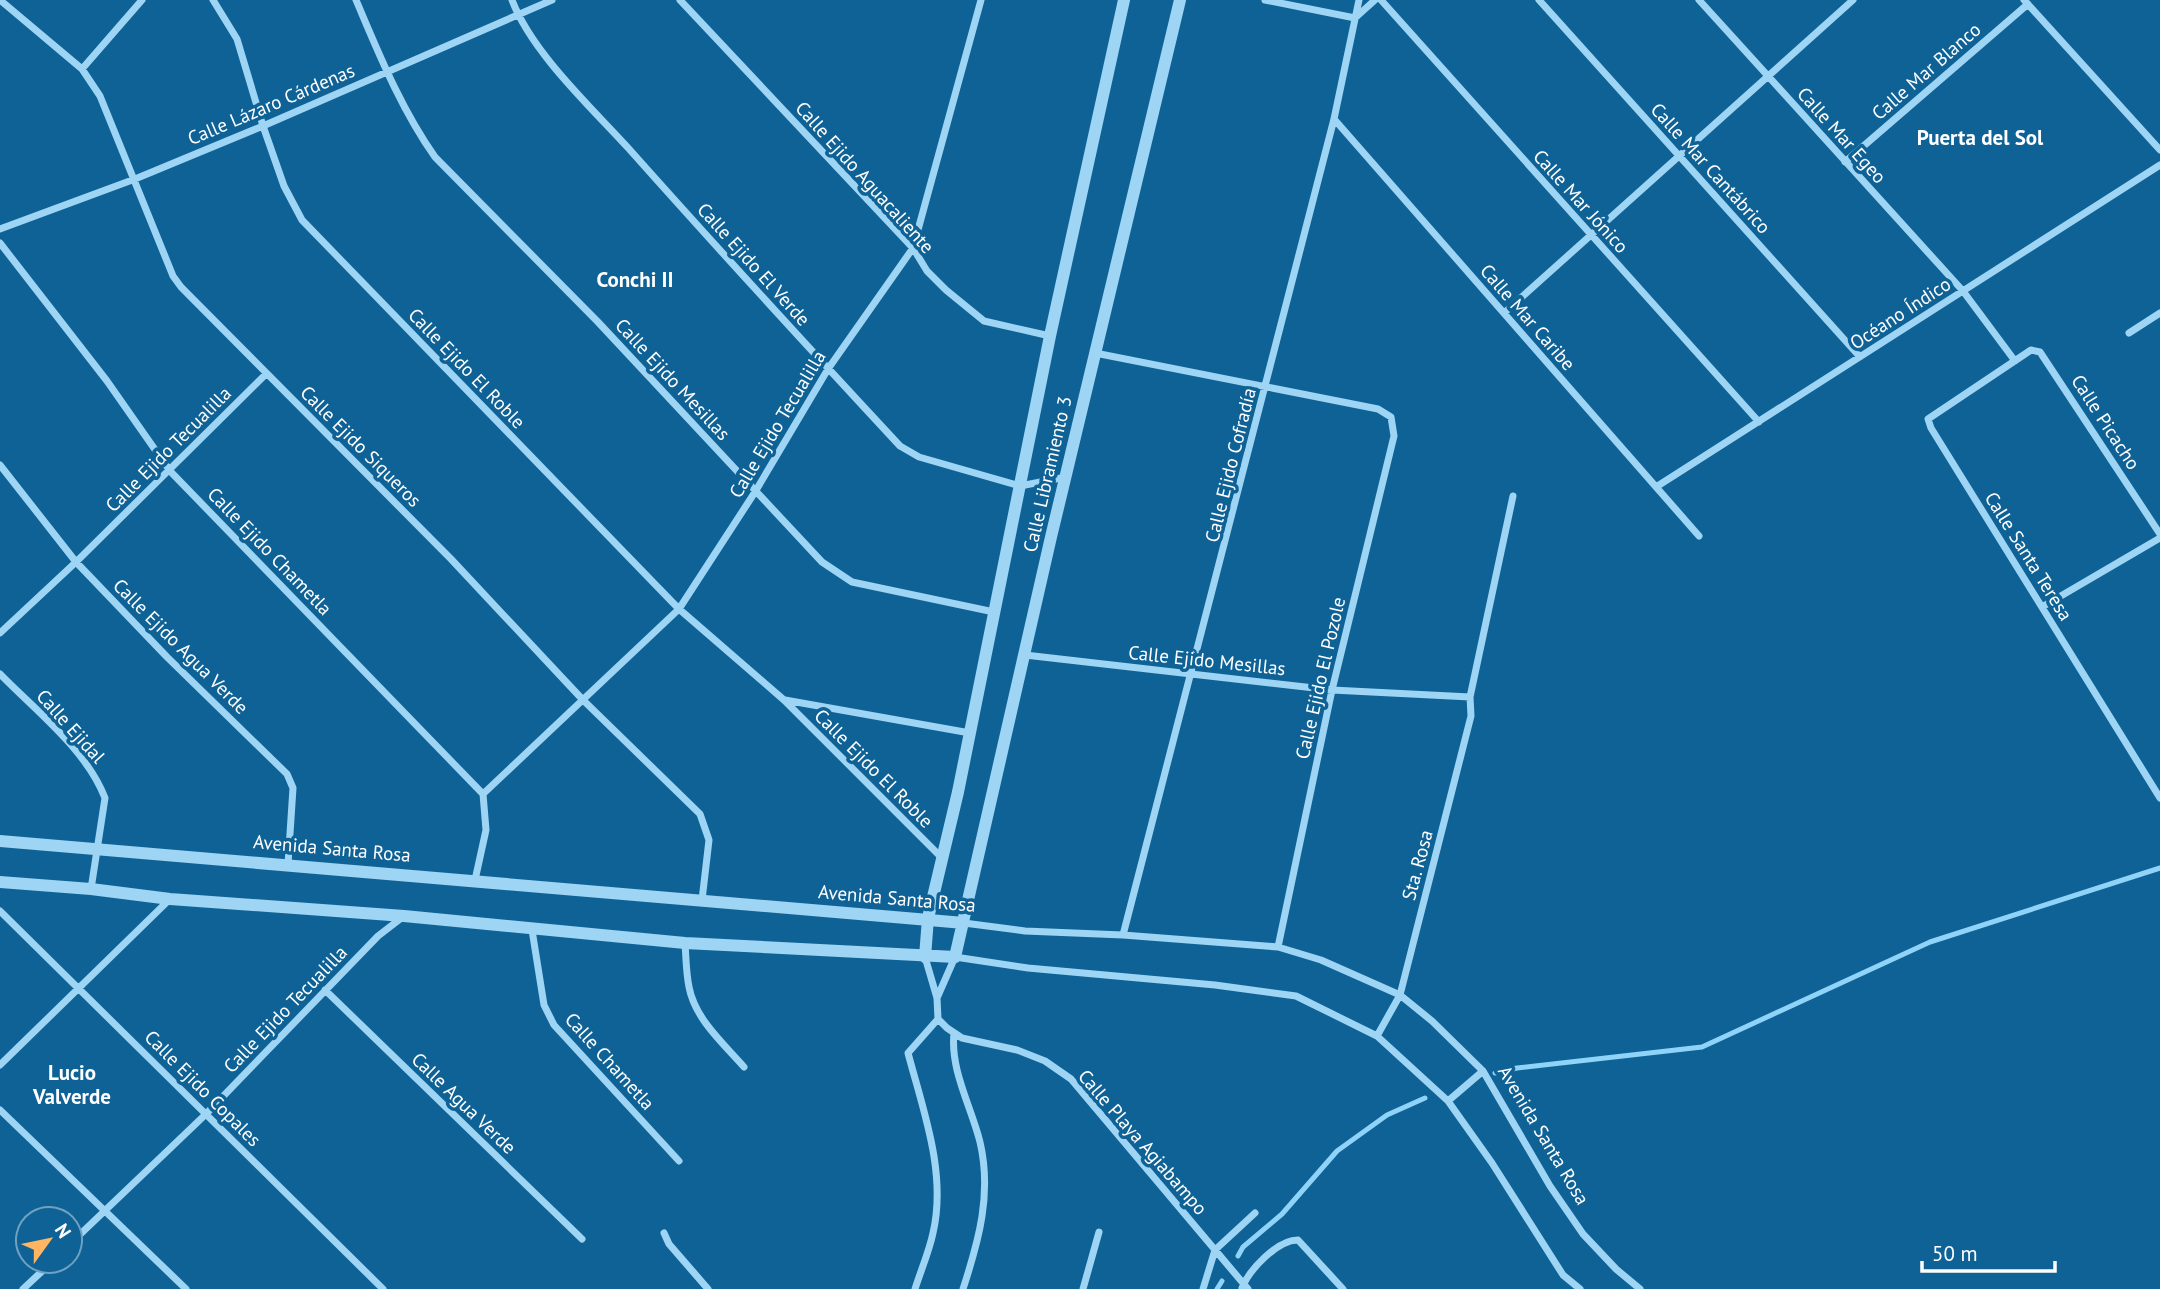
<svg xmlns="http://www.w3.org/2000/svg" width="2160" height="1289" font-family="'PT Sans',sans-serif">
<rect width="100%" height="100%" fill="#0f6296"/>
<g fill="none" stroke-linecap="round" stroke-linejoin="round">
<path stroke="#8fd3f8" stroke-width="5" d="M1495,1073L1517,1068L1702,1047L1930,942L2160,868
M1238,1256L1243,1247L1282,1214L1337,1151L1387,1115L1425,1098
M1217,1289L1222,1281"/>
<path stroke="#9ed4f4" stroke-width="7" d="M0,0L82,69L100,96L173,276L181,287L451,559L583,700L700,814L709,840L702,900
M213,0L237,39L263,126L284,186L302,220L679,609L784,700L942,858
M356,0C379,54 401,109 435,157L598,322L822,562L852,582L994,612
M512,0C532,53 592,108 630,150C719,250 809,348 900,446L919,457L1020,486L1066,477
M680,0L913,248L927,271L946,290L984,321L1050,336
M1265,0L1355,18L1375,0
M1381,0L1759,422
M1539,0L1860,357
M1699,0L1963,291L2015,361
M2024,0L2160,150
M82,69L142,0
M1334,119L1699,536
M1845,162L2028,4
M0,229L135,179L263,126L552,0
M0,243L107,381L170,471L483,794L486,830L475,880
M1504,313L1853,0
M2129,333L2160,313
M1095,353L1378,409L1391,417L1394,436L1332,690L1278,947
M0,465L76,562L167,657L287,774L293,788L288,864
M1656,487L2160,165
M2160,534L2040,352L2031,350L1928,419L1931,428L2160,798
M2042,607L2160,538
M0,633L76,562L266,374
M1025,655L1332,690L1470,697
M0,674C36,711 86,749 105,798L91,889
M785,700L970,733
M483,794L679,609L755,492L828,369L913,248L981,0
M0,911L383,1289
M964,923L1025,931L1123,935L1278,947L1321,960L1400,995L1432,1021L1483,1071L1550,1186L1583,1234L1616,1269L1640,1289
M532,930L544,1005L554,1025L679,1161
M1123,935L1334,119L1359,0
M685,943C686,957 686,972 689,987C695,1019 723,1043 744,1067
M925,957L937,998L938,1019L947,1028L962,1038L1017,1050L1045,1061L1071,1079L1248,1289
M325,990L582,1239
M937,998L955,957L1028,968L1215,985L1296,996L1377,1036L1448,1101L1492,1163L1563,1275L1580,1289
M954,1033C950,1070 971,1106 980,1142C992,1193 979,1240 963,1289
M1377,1036L1400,995L1471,716L1470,697L1513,496
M0,1065L170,899
M1448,1101L1483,1071
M0,1110L186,1289
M664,1233L669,1244L708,1289
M70,1244L206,1114L378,936L404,916
M1242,1288C1249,1270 1277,1240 1298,1240L1343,1289
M23,1289L53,1261
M915,1289C921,1270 929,1252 933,1233C947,1173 923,1110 908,1053L938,1019
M1083,1289L1099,1232
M1203,1289L1215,1250L1255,1213"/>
<path stroke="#9ed4f4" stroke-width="12" d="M0,841L964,923
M0,882L91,889L170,899L404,916L685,943L955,957L1051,537L1180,0
M925,957L928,918L958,792L1050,336L1124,0"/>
</g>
<g text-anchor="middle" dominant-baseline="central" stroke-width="7" stroke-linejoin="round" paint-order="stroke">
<g font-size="19" fill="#fff" stroke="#0f6296">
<text transform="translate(1926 71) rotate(-41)">Calle Mar Blanco</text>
<text transform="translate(271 104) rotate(-23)">Calle Lázaro Cárdenas</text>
<text transform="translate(1842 135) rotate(48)">Calle Mar Egeo</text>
<text transform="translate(1711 168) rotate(48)">Calle Mar Cantábrico</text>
<text transform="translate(865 177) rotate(48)">Calle Ejido Aguacaliente</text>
<text transform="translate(1581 201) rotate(48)">Calle Mar Jónico</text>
<text transform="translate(754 264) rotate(48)">Calle Ejido El Verde</text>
<text transform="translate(1900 313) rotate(-33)">Océano Índico</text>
<text transform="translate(1528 317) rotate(49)">Calle Mar Caribe</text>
<text transform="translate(467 368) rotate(46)">Calle Ejido El Roble</text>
<text transform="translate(673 379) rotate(47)">Calle Ejido Mesillas</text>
<text transform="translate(2106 422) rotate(57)">Calle Picacho</text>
<text transform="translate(777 424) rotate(-59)">Calle Ejido Tecualilla</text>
<text transform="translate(361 446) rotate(45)">Calle Ejido Siqueros</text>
<text transform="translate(168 449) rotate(-45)">Calle Ejido Tecualilla</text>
<text transform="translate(1230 465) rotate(-76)">Calle Ejido Cofradía</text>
<text transform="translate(1047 474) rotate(-77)">Calle Libramiento 3</text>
<text transform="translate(270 551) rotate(46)">Calle Ejido Chametla</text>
<text transform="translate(2029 556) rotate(58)">Calle Santa Teresa</text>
<text transform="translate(181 646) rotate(45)">Calle Ejido Agua Verde</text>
<text transform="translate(1207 660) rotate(6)">Calle Ejido Mesillas</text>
<text transform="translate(1320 678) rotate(-77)">Calle Ejido El Pozole</text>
<text transform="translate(71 726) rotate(48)">Calle Ejidal</text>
<text transform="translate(874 768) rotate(45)">Calle Ejido El Roble</text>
<text transform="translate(332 848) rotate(5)">Avenida Santa Rosa</text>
<text transform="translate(1417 865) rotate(-75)">Sta. Rosa</text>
<text transform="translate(897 898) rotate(5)">Avenida Santa Rosa</text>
<text transform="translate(285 1009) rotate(-46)">Calle Ejido Tecualilla</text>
<text transform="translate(610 1061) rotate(48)">Calle Chametla</text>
<text transform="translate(203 1088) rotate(45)">Calle Ejido Copales</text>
<text transform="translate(464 1103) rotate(44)">Calle Agua Verde</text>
<text transform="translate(1544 1135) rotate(59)">Avenida Santa Rosa</text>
<text transform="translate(1143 1142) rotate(49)">Calle Playa Agiabampo</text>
</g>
<g font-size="21" font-weight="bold" fill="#fff" stroke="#0f6296">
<text x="1980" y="137">Puerta del Sol</text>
<text x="635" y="279">Conchi II</text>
<text x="72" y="1072">Lucio<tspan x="72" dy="24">Valverde</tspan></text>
</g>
</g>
<g transform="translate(49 1240) rotate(57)"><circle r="33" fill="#0f6296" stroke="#6fa1c0" stroke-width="2"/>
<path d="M0-5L12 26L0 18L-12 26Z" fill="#ffb561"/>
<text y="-10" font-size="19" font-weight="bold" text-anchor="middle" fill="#ffffff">N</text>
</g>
<path d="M1922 1261v10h133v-10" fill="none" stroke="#ffffff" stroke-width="3.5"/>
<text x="1932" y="1261" font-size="21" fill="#ffffff" stroke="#0f6296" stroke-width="5" paint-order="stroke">50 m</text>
</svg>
